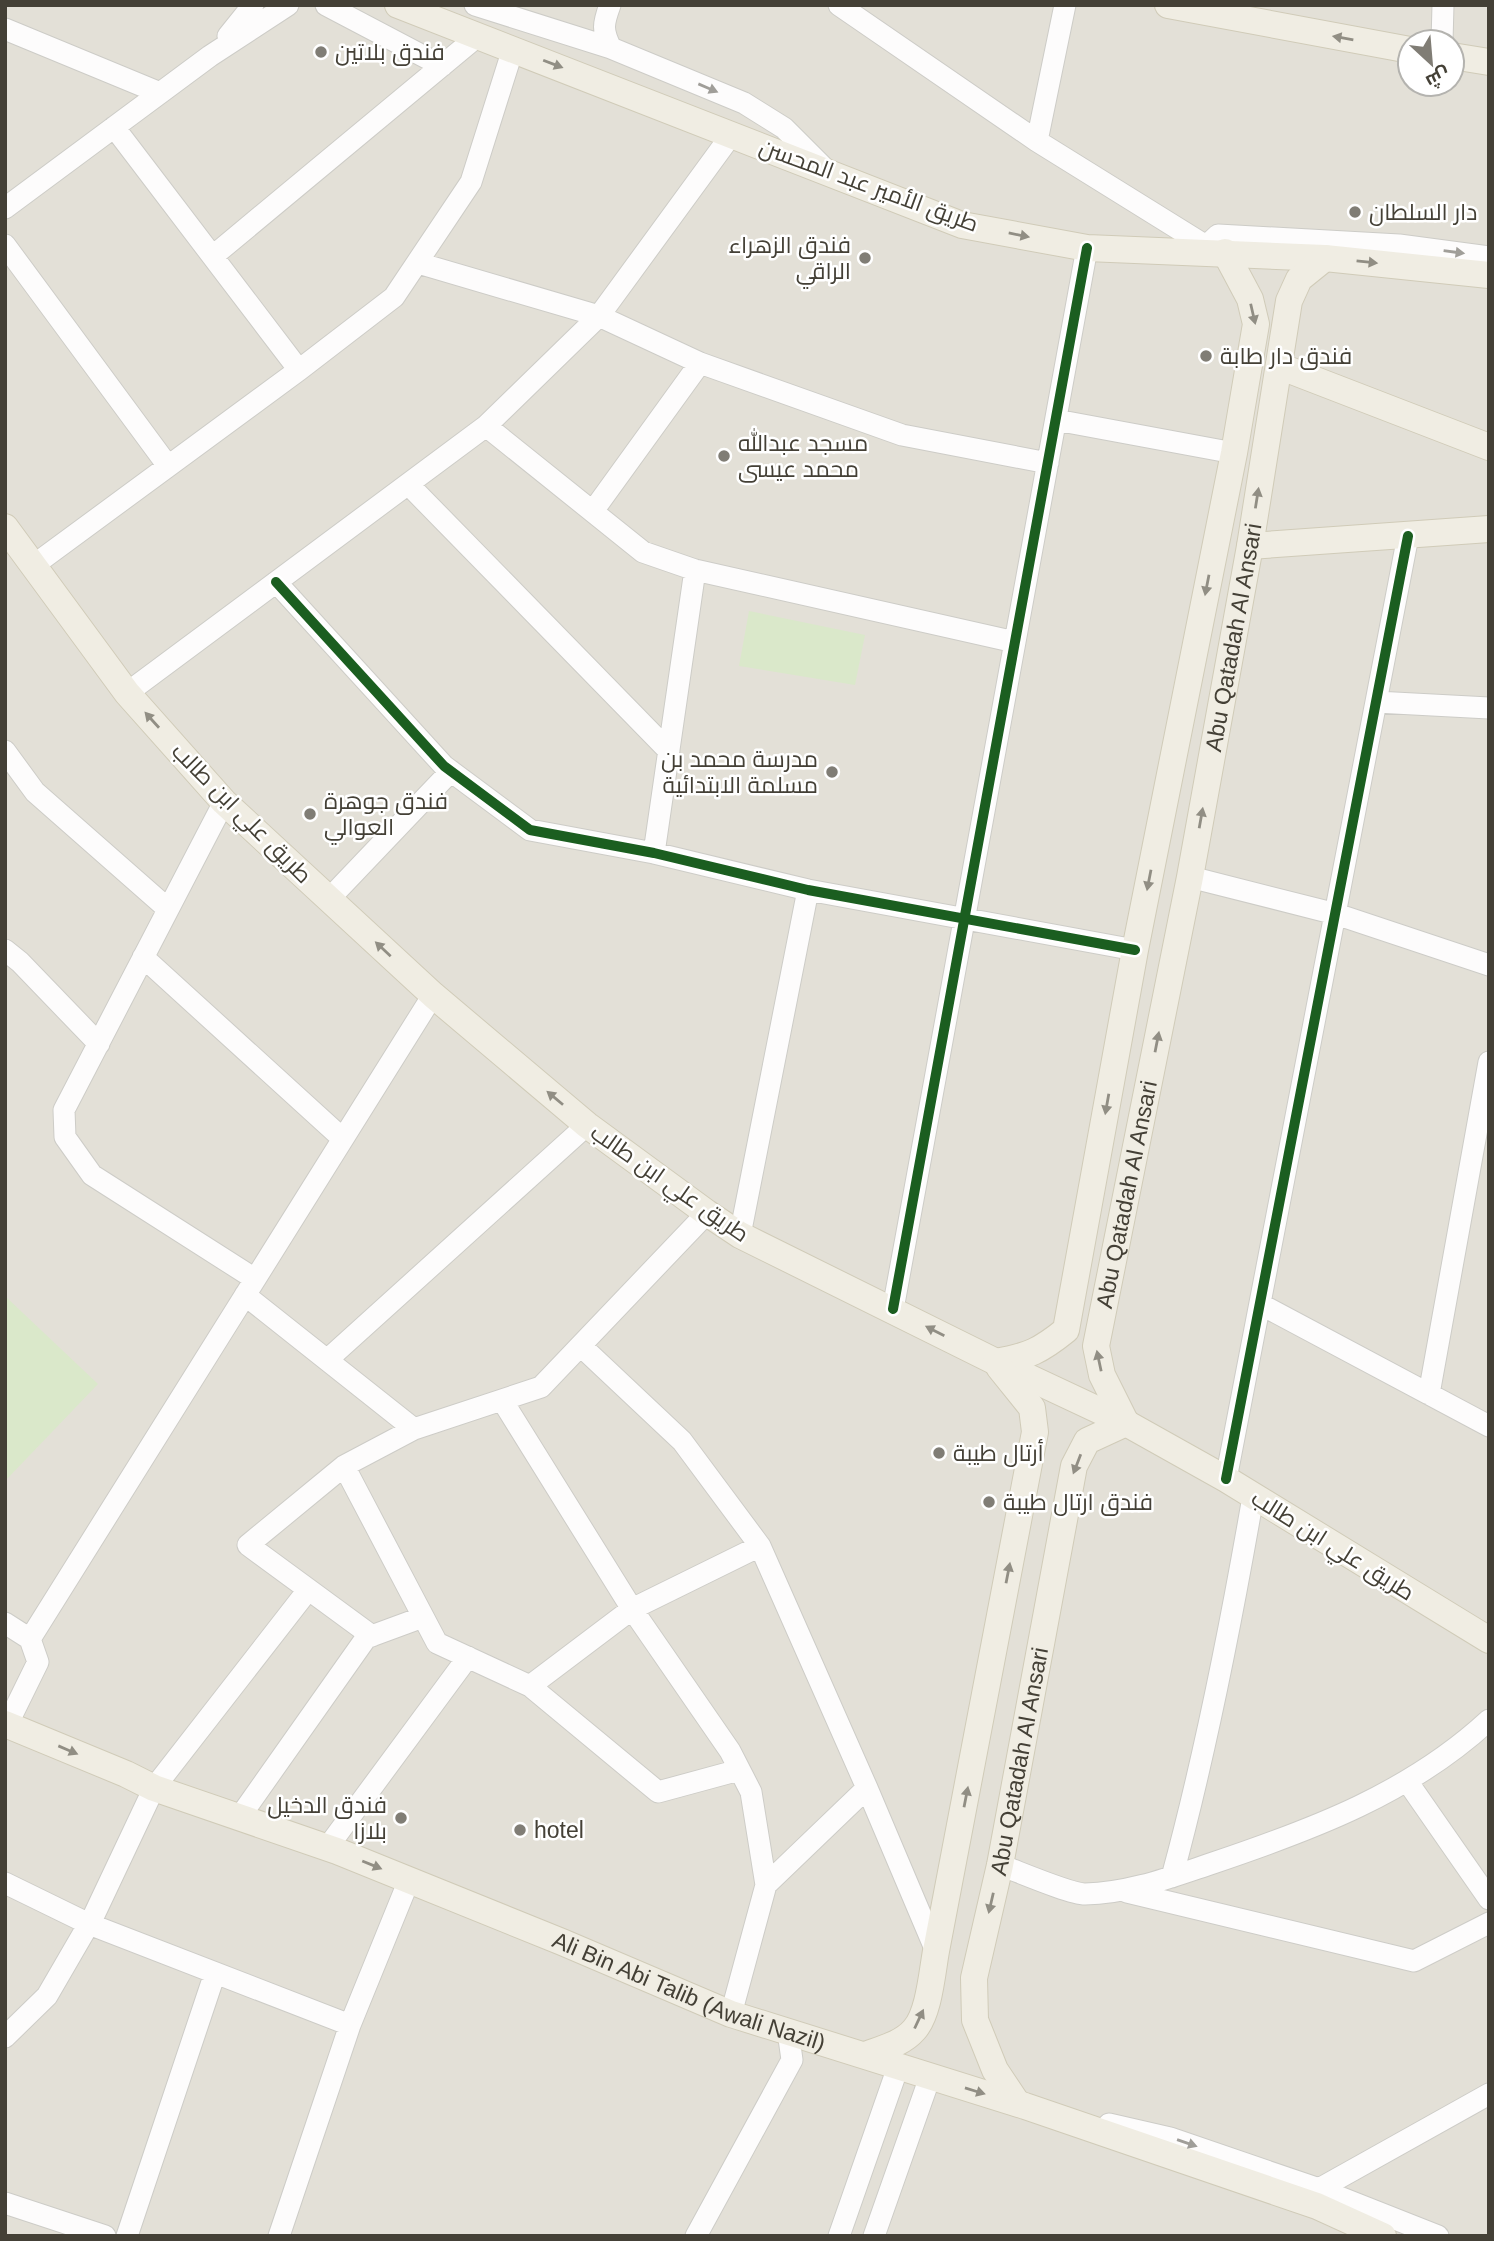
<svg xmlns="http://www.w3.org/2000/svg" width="1494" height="2241" font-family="Arial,Cairo,sans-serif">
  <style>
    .residential { fill: #e3e0d7; fill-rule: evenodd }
    .green { fill: #dae8ca }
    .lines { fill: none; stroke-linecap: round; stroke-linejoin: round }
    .minor-casing { stroke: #cdccc7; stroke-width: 23 }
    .major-casing { stroke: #d0cbb8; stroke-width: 28 }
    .minor { stroke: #fdfcfc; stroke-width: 21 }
    .major { stroke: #f0ede3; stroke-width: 26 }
    .cycleway-casing { stroke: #fff; stroke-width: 15 }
    .cycleway { stroke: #1b5e20; stroke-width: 10 }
    .oneway { fill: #918e84 }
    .oneway2 { fill: #a09e99 }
    .poi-dot { fill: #807d75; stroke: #fff; stroke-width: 2.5 }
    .labels { text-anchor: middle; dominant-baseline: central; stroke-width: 5; stroke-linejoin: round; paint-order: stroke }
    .poi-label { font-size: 23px; fill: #444036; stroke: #fff; text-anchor: start }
    .street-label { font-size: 23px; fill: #444036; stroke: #fff }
  </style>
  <rect width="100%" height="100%" fill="#efeee9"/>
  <path class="residential" d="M 5,5 L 1489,5 L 1489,2236 L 5,2236 ZM 1410,42 L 1452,42 L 1452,84 L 1410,84 Z"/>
  <path class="green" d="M 749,611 L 865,635 L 855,685 L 739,666 Z
    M 5,1296 L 98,1384 L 5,1481 Z"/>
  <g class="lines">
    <defs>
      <path id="minor" d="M 326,5 L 442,66
        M 475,5 L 611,48
        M 610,5 C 603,24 602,30 611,48 L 744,103 L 784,128 L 826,170
        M 839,5 L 1037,141 L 1206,246
        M 5,29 L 160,93
        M 228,36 L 253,5
        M 1442,42 L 1443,5
        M 114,127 L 299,370
        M 1037,141 L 1065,5
        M 5,208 L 210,56 L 288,5
        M 5,245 L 168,466
        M 1201,251 L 1218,235 L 1399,245 L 1489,257
        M 213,256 L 479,35
        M 418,263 L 599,316 L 700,363 L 902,435 L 1048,463
        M 1056,420 L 1234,453
        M 486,426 L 643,552 L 695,570 L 1015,642
        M 408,484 L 669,751
        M 593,511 L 700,363
        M 34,565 L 299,370 L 394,297 L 471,182 L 513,49
        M 276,582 L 444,766 L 530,830 L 654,853 L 808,890 L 1135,950
        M 127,693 L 486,426 L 599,316 L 732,134
        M 1376,702 L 1489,708
        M 5,751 L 35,792 L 168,909
        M 224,802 L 64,1110 L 65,1137 L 92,1175 L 255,1279
        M 654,853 L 695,570
        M 1190,877 L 1336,914 L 1489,965
        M 329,899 L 451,771
        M 5,950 L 20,962 L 99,1044
        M 143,957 L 343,1139
        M 740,1235 L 808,890
        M 245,1295 L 414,1429 L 541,1387 L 707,1213
        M 1260,1304 L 1489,1426
        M 893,1309 L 1087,248
        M 581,1346 L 682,1441 L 760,1546 L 867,1788 L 936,1951
        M 327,1360 L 587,1125
        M 1429,1394 L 1489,1062
        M 502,1400 L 632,1609 L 730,1751 L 751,1792 L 766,1885
        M 344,1466 L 437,1643 L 530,1686 L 632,1609 L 760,1546
        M 1226,1479 L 1408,536
        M 5,1623 L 30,1639
        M 372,1636 L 248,1545 L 344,1466 L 414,1429
        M 530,1686 L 658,1792 L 739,1770
        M 7,1725 L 38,1662 L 30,1639 L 433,995
        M 1407,1781 L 1489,1899
        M 239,1818 L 366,1638 L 423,1617
        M 327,1848 L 468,1657
        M 1000,1865 C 1017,1871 1070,1894 1085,1894 C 1130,1893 1171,1877 1213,1863 C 1314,1829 1410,1793 1489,1720
        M 1172,1877 C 1206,1752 1231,1624 1253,1497
        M 5,1883 L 89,1924 L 350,2025
        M 1127,1892 L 1414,1961 L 1489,1923
        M 731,2014 L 766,1885 L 867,1788
        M 5,2037 L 47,1996 L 94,1915 L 154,1788 L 308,1590
        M 1109,2124 L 1170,2138 L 1319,2189 L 1438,2236
        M 1319,2189 L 1489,2094
        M 5,2203 L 105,2236
        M 127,2236 L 215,1973
        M 279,2236 L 350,2025 L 409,1880
        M 696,2236 L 792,2060 L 788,2031
        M 839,2236 L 898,2067
        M 874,2236 L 930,2077"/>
      <g id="major">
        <path d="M 398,5 L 962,225 L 1087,248 L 1325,258 L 1489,275"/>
        <path d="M 1168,5 L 1410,50"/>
        <path d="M 1452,56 L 1489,62"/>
        <path d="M 1279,366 L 1489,447"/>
        <path d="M 5,527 L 127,693 L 224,802 L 433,995 L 587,1125 L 707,1213 L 740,1235 L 996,1362 L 1126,1423 L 1226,1479 L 1489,1640"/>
        <path d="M 1250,546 L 1489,529"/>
        <path d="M 996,1362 C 1029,1356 1040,1351 1066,1330 L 1135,950 L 1234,453 L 1256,324 L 1250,299 L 1225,252"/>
        <path id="s1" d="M 1126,1423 L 1102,1375 L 1096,1346 L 1190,877 L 1250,546 L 1289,301 L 1299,279 L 1325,258"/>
        <path id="s2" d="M 5,1724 L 126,1774 L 154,1788 L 337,1851 L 562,1942 L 731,2014 L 1025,2106 L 1317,2206 L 1383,2236"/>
        <path d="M 865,2055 C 881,2049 902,2044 914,2030 C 929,2014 932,1973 936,1951 L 1035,1432 L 1032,1408 L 999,1367"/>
        <path id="s3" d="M 1017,2103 L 995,2070 L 975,2020 L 974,1978 L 1000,1865 L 1074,1466 L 1087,1441 L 1126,1423"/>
      </g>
    </defs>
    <use href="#minor" class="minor-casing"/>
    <use href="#major" class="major-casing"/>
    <use href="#minor" class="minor"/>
    <use href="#major" class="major"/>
    <defs>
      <path id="cycleway" d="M 276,582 L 444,766 L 530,830 L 654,853 L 808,890 L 1135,950
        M 893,1309 L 1087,248
        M 1226,1479 L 1408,536"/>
    </defs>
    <use href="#cycleway" class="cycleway-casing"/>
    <use href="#cycleway" class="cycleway"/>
  </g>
  <defs><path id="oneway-solid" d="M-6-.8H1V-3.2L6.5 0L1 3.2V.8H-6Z" transform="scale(1.75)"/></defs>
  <g class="oneway">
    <use href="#oneway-solid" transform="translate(1343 38) rotate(-170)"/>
    <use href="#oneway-solid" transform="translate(553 64) rotate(21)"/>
    <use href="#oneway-solid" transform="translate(1019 235) rotate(11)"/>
    <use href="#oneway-solid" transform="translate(1367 262) rotate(6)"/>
    <use href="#oneway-solid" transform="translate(1253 314) rotate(77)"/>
    <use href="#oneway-solid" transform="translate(1257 498) rotate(-81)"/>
    <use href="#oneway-solid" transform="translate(1207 585) rotate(101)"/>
    <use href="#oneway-solid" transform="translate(152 720) rotate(-132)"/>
    <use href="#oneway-solid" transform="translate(1201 818) rotate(-80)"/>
    <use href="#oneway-solid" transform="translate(1149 880) rotate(101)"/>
    <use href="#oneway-solid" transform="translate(383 949) rotate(-137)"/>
    <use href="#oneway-solid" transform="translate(1157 1042) rotate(-79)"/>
    <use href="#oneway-solid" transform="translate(555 1098) rotate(-140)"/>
    <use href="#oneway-solid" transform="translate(1107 1104) rotate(100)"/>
    <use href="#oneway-solid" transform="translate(935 1331) rotate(-153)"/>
    <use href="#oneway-solid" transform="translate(1099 1361) rotate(-102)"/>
    <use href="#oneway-solid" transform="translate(1077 1464) rotate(111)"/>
    <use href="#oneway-solid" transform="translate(1008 1573) rotate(-79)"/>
    <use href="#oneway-solid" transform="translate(68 1750) rotate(23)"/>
    <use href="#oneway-solid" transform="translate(966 1797) rotate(-79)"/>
    <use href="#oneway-solid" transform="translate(372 1865) rotate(22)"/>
    <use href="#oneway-solid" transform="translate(991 1903) rotate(103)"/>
    <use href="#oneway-solid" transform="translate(919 2019) rotate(-65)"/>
    <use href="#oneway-solid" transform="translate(975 2091) rotate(17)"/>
  </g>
  <g class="oneway2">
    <use href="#oneway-solid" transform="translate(708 88) rotate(23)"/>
    <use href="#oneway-solid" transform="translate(1454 252) rotate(8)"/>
    <use href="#oneway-solid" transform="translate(1187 2143) rotate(19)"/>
  </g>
  <g class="poi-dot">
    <circle cx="321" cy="52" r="7"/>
    <circle cx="1355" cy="212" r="7"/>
    <circle cx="865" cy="258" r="7"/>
    <circle cx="1206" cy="356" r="7"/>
    <circle cx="724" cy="456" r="7"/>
    <circle cx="832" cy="772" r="7"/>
    <circle cx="310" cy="814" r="7"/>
    <circle cx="939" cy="1453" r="7"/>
    <circle cx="989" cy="1502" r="7"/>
    <circle cx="401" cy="1818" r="7"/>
    <circle cx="520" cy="1830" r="7"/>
  </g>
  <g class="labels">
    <g class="poi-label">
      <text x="335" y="52">فندق بلاتين</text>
      <text x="1369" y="212">دار السلطان</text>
      <text x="851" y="245" text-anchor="end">فندق الزهراء<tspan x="851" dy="26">الراقي</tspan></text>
      <text x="1220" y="356">فندق دار طابة</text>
      <text x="738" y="443">مسجد عبدالله<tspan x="738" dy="26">محمد عيسى</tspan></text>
      <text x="818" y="759" text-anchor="end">مدرسة محمد بن<tspan x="818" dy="26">مسلمة الابتدائية</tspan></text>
      <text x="324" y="801">فندق جوهرة<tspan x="324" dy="26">العوالي</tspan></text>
      <text x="953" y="1453">أرتال طيبة</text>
      <text x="1003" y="1502">فندق ارتال طيبة</text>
      <text x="387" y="1805" text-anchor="end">فندق الدخيل<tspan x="387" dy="26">بلازا</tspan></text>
      <text x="534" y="1830">hotel</text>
    </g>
    <g class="street-label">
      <text transform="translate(869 185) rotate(20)">طريق الأمير عبد المحسن</text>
      <text stroke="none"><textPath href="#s1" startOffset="805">Abu Qatadah Al Ansari</textPath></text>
      <text transform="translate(242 813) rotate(45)">طريق علي ابن طالب</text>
      <text transform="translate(670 1183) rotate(35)">طريق علي ابن طالب</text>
      <text stroke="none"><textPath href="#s1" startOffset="238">Abu Qatadah Al Ansari</textPath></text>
      <text transform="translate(1333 1545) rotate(32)">طريق علي ابن طالب</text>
      <text stroke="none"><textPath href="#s3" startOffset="357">Abu Qatadah Al Ansari</textPath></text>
      <text stroke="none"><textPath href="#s2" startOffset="735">Ali Bin Abi Talib (Awali Nazil)</textPath></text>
    </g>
  </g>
  <rect width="1494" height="2241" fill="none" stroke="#444036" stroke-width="14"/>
  <g transform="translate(1431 63) rotate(154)"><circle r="33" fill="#ffffff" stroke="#b4b3af" stroke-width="2"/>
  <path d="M0-5L12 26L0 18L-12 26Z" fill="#807d75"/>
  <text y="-10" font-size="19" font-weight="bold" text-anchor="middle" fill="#444036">ش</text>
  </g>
</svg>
